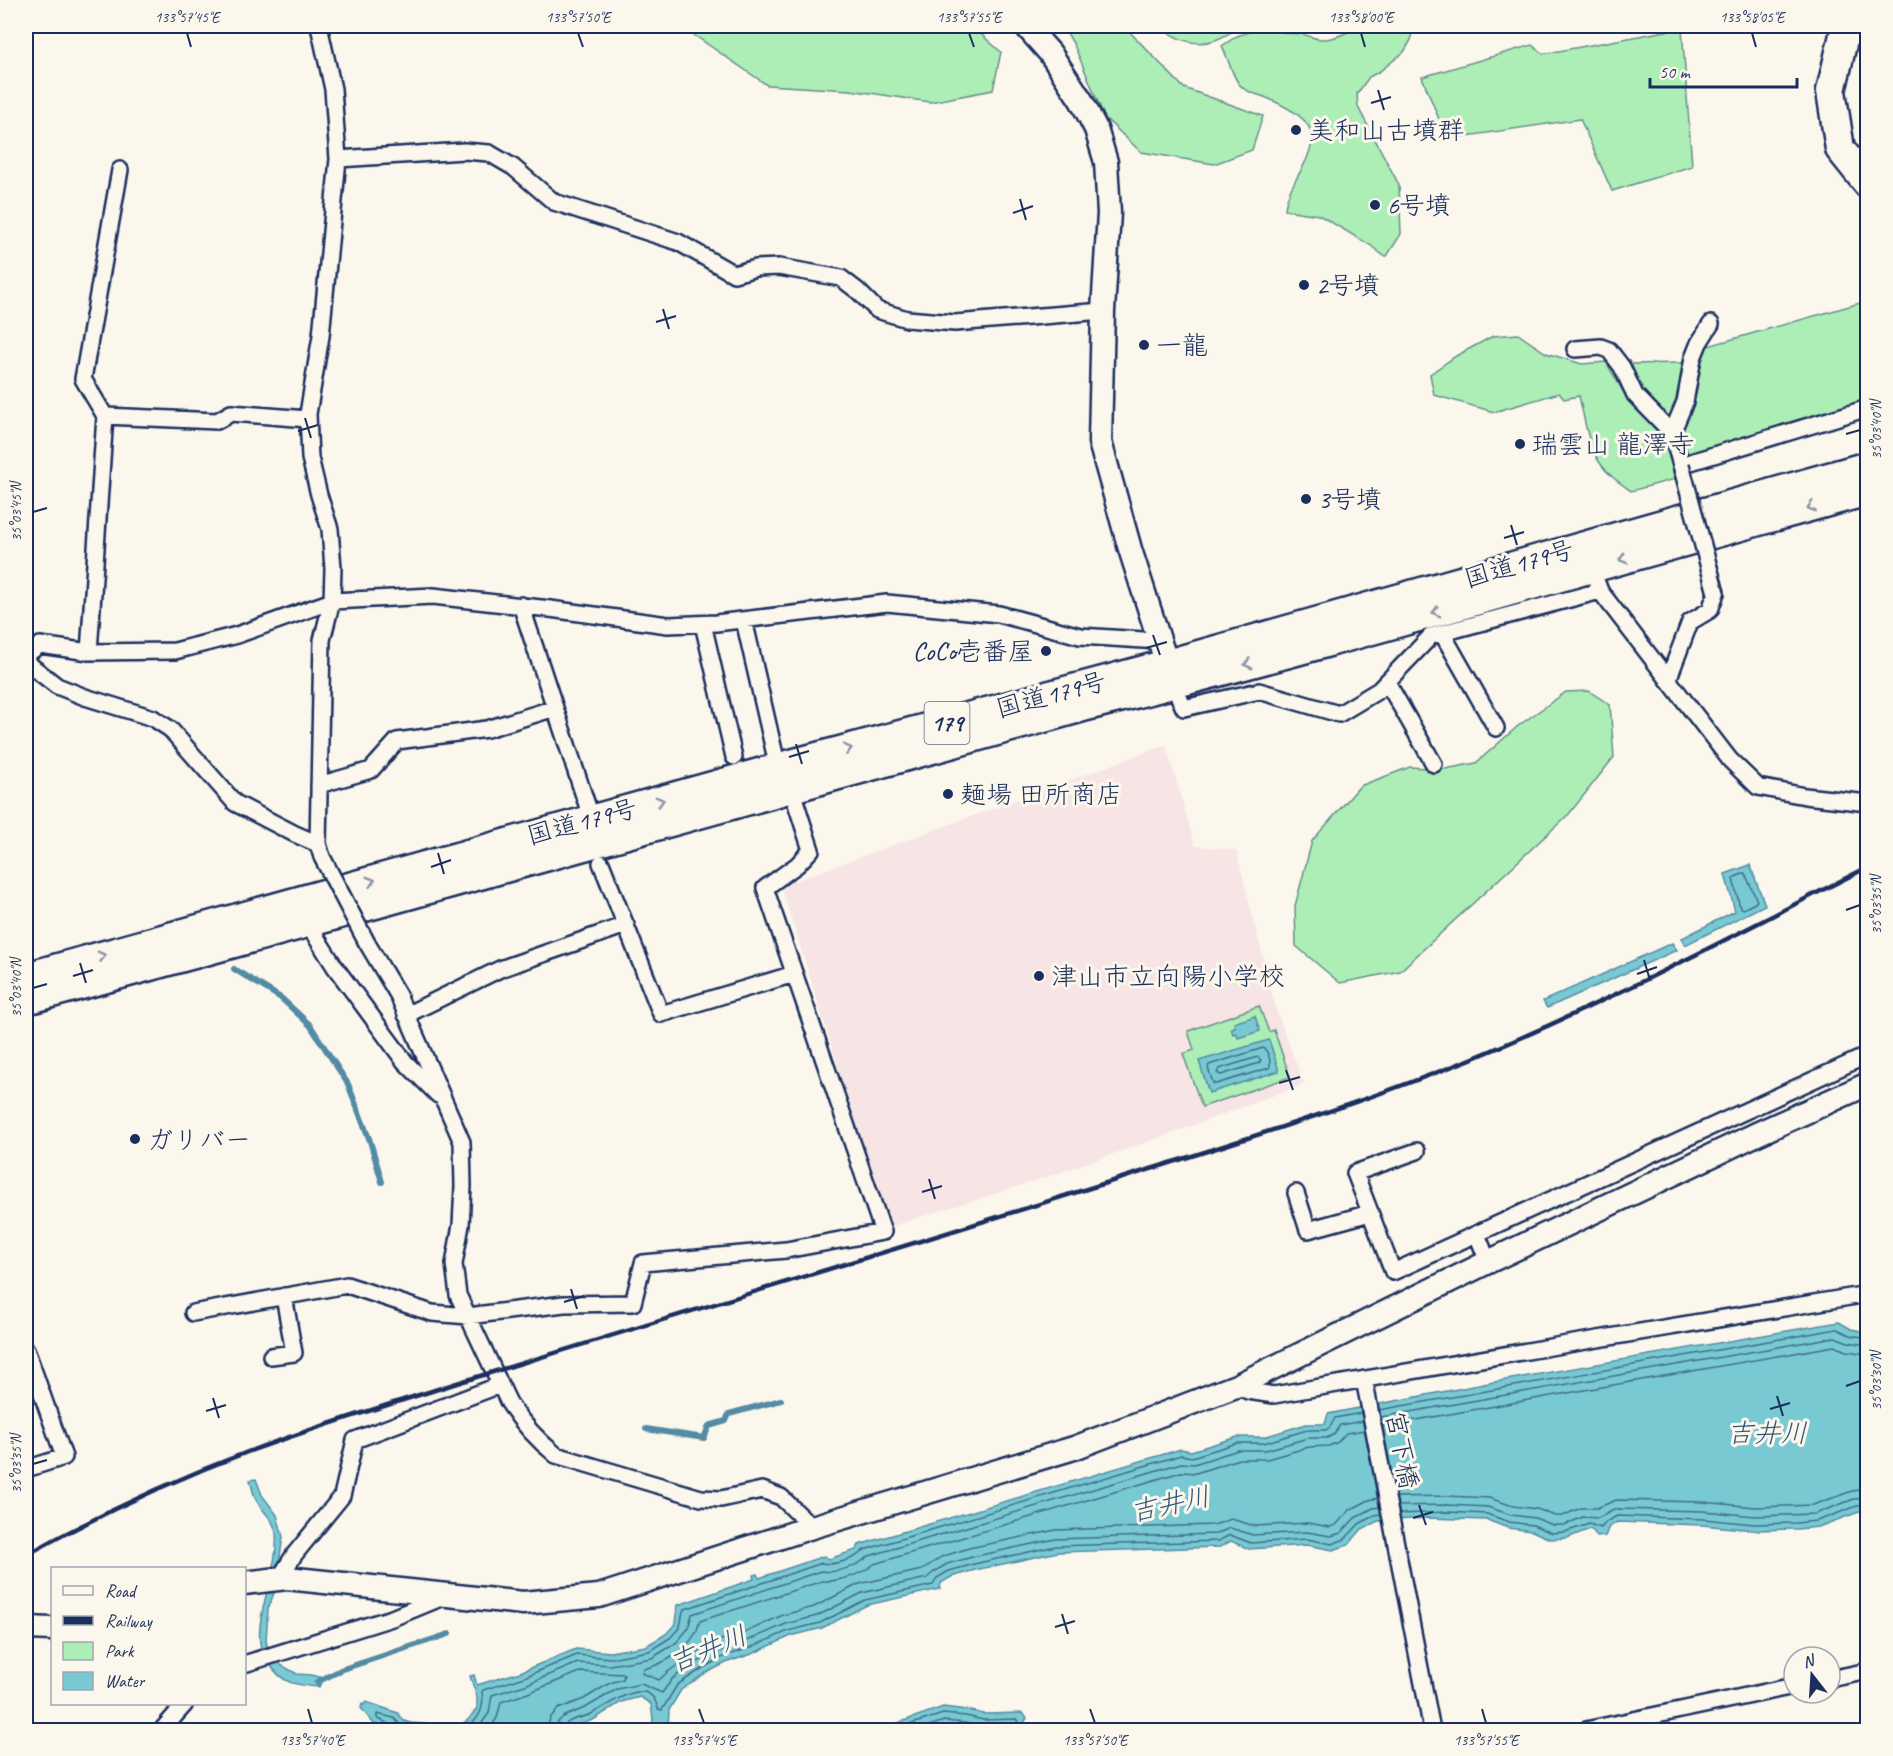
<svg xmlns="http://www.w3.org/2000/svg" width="1893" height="1756" font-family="Caveat,'Klee One',sans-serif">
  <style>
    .built { fill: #f7e4e4 }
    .green { fill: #adeeb7; stroke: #648e8a; stroke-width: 1.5 }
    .water { fill: #78c9d2; stroke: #538ba4; stroke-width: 1.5 }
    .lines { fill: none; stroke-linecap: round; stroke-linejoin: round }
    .shore { stroke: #406d8c; stroke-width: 1.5 }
    .stream { stroke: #538ba4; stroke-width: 6 }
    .street-casing { stroke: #1b2f5e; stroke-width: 20 }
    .secondary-casing { stroke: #1b2f5e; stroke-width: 27 }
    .highway-casing { stroke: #1b2f5e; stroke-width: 33 }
    .street { stroke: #fbf7ec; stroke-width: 15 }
    .secondary { stroke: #fbf7ec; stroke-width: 22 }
    .highway { stroke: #fbf7ec; stroke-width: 28 }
    .rail { stroke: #1b2f5e; stroke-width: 4.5 }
    .street-bridge-casing { stroke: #1b2f5e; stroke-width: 20; stroke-linecap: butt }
    .street-bridge { stroke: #fbf7ec; stroke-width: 15 }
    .oneway { stroke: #8b93a5 }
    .ticks { fill: none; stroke: #1b2f5e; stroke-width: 2 }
    .poi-dot { fill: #1b2f5e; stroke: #fbf7ec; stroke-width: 2 }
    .labels { text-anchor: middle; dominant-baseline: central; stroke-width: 6; stroke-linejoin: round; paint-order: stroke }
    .shield { fill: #fbf7ec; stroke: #5e6b89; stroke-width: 1.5 }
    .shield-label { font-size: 24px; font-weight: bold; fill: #1b2f5e }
    .poi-label { font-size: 26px; fill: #1b2f5e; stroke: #fbf7ec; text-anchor: start }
    .street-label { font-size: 26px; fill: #1b2f5e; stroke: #fbf7ec }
    .water-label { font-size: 27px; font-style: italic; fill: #32567b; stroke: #fbf7ec }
    .neatline { fill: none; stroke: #1b2f5e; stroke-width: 2 }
    .ticks-label { font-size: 15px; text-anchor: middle; fill: #1b2f5e }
  </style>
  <rect width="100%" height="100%" fill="#fbf7ec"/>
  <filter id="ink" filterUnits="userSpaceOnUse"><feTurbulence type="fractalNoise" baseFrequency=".0167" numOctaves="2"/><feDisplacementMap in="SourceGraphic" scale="12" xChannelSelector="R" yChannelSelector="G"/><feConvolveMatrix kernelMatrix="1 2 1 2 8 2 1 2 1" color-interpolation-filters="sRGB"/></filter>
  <g filter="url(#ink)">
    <path class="built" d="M 1166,745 L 1195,846 L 1236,850 L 1276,1010 L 1304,1084 L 1181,1130 L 1044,1178 L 889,1227 L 781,886 Z"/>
    <path class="green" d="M 681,26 L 972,26 L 1001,52 L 993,90 L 930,102 L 850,90 L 767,85 Z
      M 1063,26 L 1124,26 L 1184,88 L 1263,116 L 1252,150 L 1214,164 L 1141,152 L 1105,118 L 1074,45 Z
      M 1162,26 L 1245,26 C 1234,29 1225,37 1215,40 C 1197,47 1174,40 1162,26 Z
      M 1265,26 L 1277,26 C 1284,37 1290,32 1301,34 C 1308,35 1312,38 1319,39 C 1336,40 1349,30 1365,26 C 1379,22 1398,25 1412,26 L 1411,40 L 1404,52 L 1380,71 L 1369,77 L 1357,94 L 1358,107 L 1399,185 L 1401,234 L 1387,256 L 1384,256 L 1370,245 L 1319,215 L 1285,210 C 1287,185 1309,166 1312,141 C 1314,118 1284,106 1267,98 C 1259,94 1249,94 1242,87 C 1233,80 1228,57 1222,46 L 1237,36 Z
      M 1682,28 L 1692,166 L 1612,191 L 1580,119 L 1447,139 L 1422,77 L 1532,45 L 1543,54 Z
      M 1867,301 L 1867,402 L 1683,459 L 1677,437 L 1701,348 Z
      M 1518,334 L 1546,353 L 1582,364 L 1606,362 L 1627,398 L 1663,434 L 1675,479 L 1631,491 C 1620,483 1608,475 1600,463 C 1588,447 1584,416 1579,396 L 1564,399 L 1559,393 L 1494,412 L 1434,395 L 1430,374 L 1456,356 L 1493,336 Z
      M 1682,363 L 1678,405 L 1669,419 L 1639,391 L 1630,364 Z
      M 1589,691 L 1610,705 L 1614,757 L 1569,814 L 1400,971 L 1340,983 L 1296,946 L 1295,906 L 1312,841 L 1360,786 L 1410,767 L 1445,769 L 1476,763 L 1518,726 L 1566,692 Z
      M 1259,1006 L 1269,1032 L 1274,1030 L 1290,1077 L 1202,1107 L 1183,1054 L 1194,1050 L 1188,1031 Z"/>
    <path class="water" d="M 1750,865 L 1765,905 L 1685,945 L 1682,938 L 1735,911 L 1725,874 Z
      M 1672,943 L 1677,950 L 1547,1008 L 1543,1001 Z
      M 1255,1016 L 1260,1031 L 1238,1038 L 1237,1033 L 1233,1034 L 1231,1028 L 1235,1027 L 1234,1023 Z
      M 1269,1040 L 1279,1071 L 1209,1093 L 1199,1061 Z
      M 1839,1322 L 1851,1329 L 1867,1332 L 1867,1511 L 1859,1512 L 1818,1527 L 1797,1529 L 1754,1530 L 1702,1525 L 1617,1522 L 1609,1527 L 1605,1536 L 1597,1537 L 1594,1532 L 1590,1529 L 1567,1538 L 1550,1539 L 1532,1531 L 1508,1528 L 1487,1520 L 1428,1518 L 1378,1521 L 1362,1529 L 1348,1545 L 1333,1550 L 1307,1545 L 1249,1549 L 1231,1541 L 1220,1547 L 1058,1552 L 975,1570 L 951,1577 L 941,1583 L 940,1589 L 867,1605 L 822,1628 L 791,1636 L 752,1654 L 728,1662 L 706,1673 L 681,1690 L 669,1710 L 668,1730 L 651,1730 L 653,1719 L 651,1704 L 640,1697 L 621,1702 L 593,1720 L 563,1730 L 398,1730 L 374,1724 L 361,1708 L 362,1704 L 364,1705 L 366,1702 L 398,1713 L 404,1721 L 411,1723 L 427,1724 L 441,1728 L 455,1728 L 468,1720 L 477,1708 L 477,1697 L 470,1676 L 474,1675 L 477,1685 L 520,1672 L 576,1649 L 610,1652 L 646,1646 L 666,1634 L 676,1623 L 678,1605 L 754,1579 L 753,1575 L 757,1574 L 759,1578 L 824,1556 L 829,1559 L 856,1550 L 859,1545 L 1181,1449 L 1191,1451 L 1237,1437 L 1264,1437 L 1306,1424 L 1325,1424 L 1328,1414 L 1494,1382 Z
      M 256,1479 L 262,1495 L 277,1515 L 283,1537 L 274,1593 L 268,1609 L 266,1641 L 268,1649 L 281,1665 L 297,1674 L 312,1675 L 323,1678 L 319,1687 C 295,1685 282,1684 269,1663 C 266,1659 263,1655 262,1651 C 251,1622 280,1567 276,1533 C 274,1518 261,1511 255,1498 C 253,1493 252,1486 250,1480 Z
      M 943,1707 L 967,1710 L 984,1714 L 1022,1713 L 1027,1718 L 1020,1730 L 878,1730 Z"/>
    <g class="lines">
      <path class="shore" d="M 1745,873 L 1757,901 L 1755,903 L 1743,909 L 1740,907 L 1733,879 L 1735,877 Z
        M 1263,1048 C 1268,1050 1272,1063 1269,1068 L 1216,1084 L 1213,1083 L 1208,1068 L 1209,1065 Z
        M 1258,1057 L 1261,1060 L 1259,1063 L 1221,1075 L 1217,1073 L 1219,1069 Z
        M 1379,1410 L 1837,1329 L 1850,1335 L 1868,1338
        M 1381,1417 L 1835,1337 L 1848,1342 L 1868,1345
        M 1382,1426 L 1834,1346 L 1846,1351 L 1868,1354
        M 1365,1430 L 1346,1433 L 1338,1442 L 1329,1446 L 1309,1447 L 1267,1459 L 1239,1459 L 1196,1473 L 1181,1472 L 874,1564 C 861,1575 838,1582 822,1581 L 700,1621 C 698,1625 698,1630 695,1634 C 685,1652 662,1665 643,1669 L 642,1673 L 659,1680 L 669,1671 L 695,1653 L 718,1641 L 744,1633 L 783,1615 L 814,1607 L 859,1584 L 922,1570 L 941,1557 L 969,1548 L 1056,1530 L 1214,1525 L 1231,1519 L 1255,1526 L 1308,1523 L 1330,1527 L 1336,1525 L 1350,1510 L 1369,1500 L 1378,1498
        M 1396,1497 L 1447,1496 L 1489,1498 L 1513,1506 L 1537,1509 L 1555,1516 L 1562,1516 L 1581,1508 L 1597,1508 L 1616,1500 L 1703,1502 L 1755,1507 L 1813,1505 L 1852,1491 L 1868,1489
        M 1398,1506 L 1447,1505 L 1488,1507 L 1511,1515 L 1535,1518 L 1553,1525 L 1564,1525 L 1583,1517 L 1598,1518 L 1616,1509 L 1703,1511 L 1755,1516 L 1815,1514 L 1854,1499 L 1868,1498
        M 1399,1514 L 1447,1512 L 1487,1514 L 1509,1522 L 1533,1525 L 1552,1533 L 1565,1532 L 1589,1524 L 1601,1528 L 1606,1522 L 1617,1516 L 1703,1519 L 1754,1524 L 1796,1523 L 1817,1521 L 1857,1506 L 1868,1505
        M 391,1730 L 388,1724 L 377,1718 L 377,1714 L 394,1718 L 402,1727 L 428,1730
        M 462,1730 C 478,1722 485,1710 482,1692 L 483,1690 L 522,1678 L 577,1655 L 610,1658 L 649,1651 L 670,1638 L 680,1627 L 683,1611 L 685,1609 L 822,1563 C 834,1566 856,1559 864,1550 L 1181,1455 L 1192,1457 L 1237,1443 L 1264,1443 L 1307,1430 L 1326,1430 L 1330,1427 L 1335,1418 L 1361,1413
        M 477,1730 L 489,1713 L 492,1695 L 525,1685 L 578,1663 L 610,1665 L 652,1658 L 676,1643 L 688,1629 L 692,1614 L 821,1571 C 836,1574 858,1566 869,1556 L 1181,1463 L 1194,1464 L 1238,1450 L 1266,1450 L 1308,1438 L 1327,1438 L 1334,1434 L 1340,1425 L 1363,1421
        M 489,1730 L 497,1718 L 501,1702 L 528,1693 L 580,1672 L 624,1674 L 623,1679 L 610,1683 L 584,1699 L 558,1709 L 550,1718 L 547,1730
        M 556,1730 L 558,1722 L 563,1717 L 587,1707 L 617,1689 L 641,1684 L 662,1693 L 673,1678 L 699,1661 L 722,1650 L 747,1641 L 786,1624 L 817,1616 L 862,1593 L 927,1578 L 934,1572 L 947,1564 L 972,1557 L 1055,1539 L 1216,1534 L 1230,1528 L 1253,1535 L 1307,1532 L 1331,1536 L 1341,1533 L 1355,1518 L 1373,1508 L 1380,1507
        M 564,1730 C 565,1718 581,1719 591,1714 C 608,1706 650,1671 658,1709 L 662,1710 L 677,1685 L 703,1668 L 725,1656 L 750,1648 L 788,1631 L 820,1623 L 865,1600 L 933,1585 L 937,1578 L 949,1571 L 974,1564 L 1056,1546 L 1218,1541 L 1230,1535 L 1251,1543 L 1307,1539 L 1332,1544 L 1345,1539 L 1359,1524 L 1375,1515 L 1381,1514
        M 893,1730 L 943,1714 L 966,1716 L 983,1720 L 1016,1719 L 1018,1722 L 1016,1730
        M 916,1730 L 944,1721 L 965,1723 L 982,1727 L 1006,1727 L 1008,1730"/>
      <path class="stream" d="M 234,969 L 281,998 L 310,1025 L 348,1084 L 370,1141 L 382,1182
        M 646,1429 L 704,1438 L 709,1426 L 726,1421 L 729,1414 L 781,1400
        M 317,1682 L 343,1669 L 449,1634"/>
      <defs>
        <path id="street" d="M 319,26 L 333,89 L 338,159 L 321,336 L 308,414 L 310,458 L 319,495 L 330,529 L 333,568 L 332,601 L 322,640 L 318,844 L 322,857
          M 338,159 L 464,151 L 489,153 L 513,167 L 554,202 L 678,242 L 734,274 L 756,268 L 779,267 L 841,278 L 858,291 L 877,310 L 907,319 L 955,323 L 1103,311
          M 120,170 L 83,379 L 105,416 L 217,421 L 231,413 L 308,419
          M 1711,324 L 1699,343 L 1693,358 L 1685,402 L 1672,433 L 1681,465 L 1868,408
          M 1575,349 L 1601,347 L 1609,350 L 1622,367 L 1635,395 L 1672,433
          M 1597,583 L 1600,591 L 1730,760 L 1758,787 L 1805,796 L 1868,803
          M 521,605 L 592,820
          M 744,620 L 778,768
          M 703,624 L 734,757
          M 1442,633 L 1496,728
          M 89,652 L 105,416
          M 26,655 L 40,645 L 89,652 L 175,651 L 237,635 L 332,601 L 433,596 L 550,609 L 668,625 L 716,623 L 887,603 L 999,614 L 1080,636 L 1159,641
          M 26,662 L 57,686 L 85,697 L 153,718 L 170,729 L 235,803 L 295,834 L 318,844
          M 1668,680 L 1690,622 L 1710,610 L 1716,593
          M 1387,682 L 1434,764
          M 1173,684 L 1184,708 L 1259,691 L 1339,714 L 1379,690 L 1431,636 L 1600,591
          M 319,785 L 371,770 L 397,741 L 487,729 L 555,708
          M 601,863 L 661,1014 L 794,974
          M 304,918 L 335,967 L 405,1062 L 438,1095
          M 367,943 L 398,995 L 462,1142 L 463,1186 L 461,1225 L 454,1264 L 458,1295 L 509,1403 C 522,1423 537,1440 556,1455 L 701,1498 L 721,1499 L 762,1490 L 781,1497 L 812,1527
          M 406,1015 L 500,969 L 626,925
          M 1417,1151 L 1355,1173 L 1393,1272 L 1868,1055
          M 1296,1193 L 1308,1230 L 1370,1213
          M 1477,1234 L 1488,1262
          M 193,1313 L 347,1285 L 432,1313 L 468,1316 L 564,1304 L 633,1303 L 643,1263 L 786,1250 L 883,1232 L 765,888 L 797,865 L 811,850 L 791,788
          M 26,1349 L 64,1457 L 26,1469
          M 271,1356 L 294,1353 L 284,1296
          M 1364,1379 L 1432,1730
          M 1236,1386 L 1248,1391 L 1274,1395 L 1556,1346 L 1868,1294
          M 279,1579 L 294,1555 L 342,1496 L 355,1440 L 500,1385
          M 244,1664 L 392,1618 L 443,1597
          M 1830,1679 L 1868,1671
          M 162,1730 L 185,1704
          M 1586,1730 L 1794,1686"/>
        <path id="secondary" d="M 1026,26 L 1050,53 L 1081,100 L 1096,129 L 1106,162 L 1109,213 L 1103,311 L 1100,442 L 1130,549 L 1172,680
          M 244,1583 L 287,1578 L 523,1603 L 599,1596 L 812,1527 L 1074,1448 L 1236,1386 L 1488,1262 L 1759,1133 L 1868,1084
          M 26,1628 L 52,1629"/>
        <path id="highway" d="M 1849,26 L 1844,35 L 1831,91 L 1840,149 L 1868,184
          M 26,977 L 795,763 L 1167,664 L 1868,466
          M 26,1000 L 307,923 L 1083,707 C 1346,641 1606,562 1868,491"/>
      </defs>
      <use href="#street" class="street-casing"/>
      <use href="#secondary" class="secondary-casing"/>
      <use href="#highway" class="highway-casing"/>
      <use href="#street" class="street"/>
      <use href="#secondary" class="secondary"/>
      <use href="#highway" class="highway"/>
      <path class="rail" d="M 26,1555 C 98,1515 173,1480 250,1451 C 318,1426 388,1405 457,1383 C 589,1342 722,1302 855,1261 C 959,1230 1063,1196 1167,1164 C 1268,1132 1368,1100 1466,1061 C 1604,1005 1735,934 1868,867"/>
      <defs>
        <path id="street-bridge" d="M 1681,465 L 1716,593
          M 322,857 L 367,943"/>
      </defs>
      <use href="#street-bridge" class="street-bridge-casing"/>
      <use href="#street-bridge" class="street-bridge"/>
    </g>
    <defs><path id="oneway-chevron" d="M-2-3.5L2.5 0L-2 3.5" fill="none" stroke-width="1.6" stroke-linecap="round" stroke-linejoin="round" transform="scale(1.5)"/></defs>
    <g class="oneway">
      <use href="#oneway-chevron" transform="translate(1811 507) rotate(164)"/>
      <use href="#oneway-chevron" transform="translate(1623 559) rotate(164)"/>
      <use href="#oneway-chevron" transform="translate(1436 612) rotate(165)"/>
      <use href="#oneway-chevron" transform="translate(1248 664) rotate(165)"/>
      <use href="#oneway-chevron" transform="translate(848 749) rotate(-15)"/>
      <use href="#oneway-chevron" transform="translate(660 801) rotate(-15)"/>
      <use href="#oneway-chevron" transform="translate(371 881) rotate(-16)"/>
      <use href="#oneway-chevron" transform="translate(102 956) rotate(-15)"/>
    </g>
  </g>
  <path class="ticks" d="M 187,33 L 191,47M 578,33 L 583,47M 969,33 L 974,47M 1361,33 L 1365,47M 1752,33 L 1756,47M 1378,90 L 1384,110M 1371,103 L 1391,97M 1020,199 L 1026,220M 1013,213 L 1033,206M 663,309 L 669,329M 656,322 L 676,316M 305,418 L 311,438M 298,431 L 318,425M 1846,434 L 1860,430M 33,512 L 47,508M 1511,525 L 1517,545M 1504,538 L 1524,532M 1153,635 L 1160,655M 1146,648 L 1167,642M 796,744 L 802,764M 789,757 L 809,751M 438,853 L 444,874M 431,867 L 451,860M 1846,910 L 1860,905M 1644,960 L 1650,980M 80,963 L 86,983M 1637,974 L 1657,967M 73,976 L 93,970M 33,988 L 47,984M 1286,1070 L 1293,1090M 1279,1083 L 1300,1077M 929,1179 L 935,1199M 922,1192 L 942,1186M 571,1289 L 577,1309M 564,1302 L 584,1296M 1846,1386 L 1860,1381M 1777,1396 L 1783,1416M 213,1398 L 219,1418M 1770,1409 L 1790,1403M 206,1411 L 226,1405M 33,1464 L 47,1460M 1419,1505 L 1426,1525M 1413,1518 L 1433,1512M 1062,1614 L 1068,1634M 1055,1627 L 1075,1621M 308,1709 L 312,1723M 699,1709 L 704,1723M 1090,1709 L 1095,1723M 1482,1709 L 1486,1723"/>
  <g class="poi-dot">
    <circle cx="1296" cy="130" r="6"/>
    <circle cx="1375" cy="205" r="6"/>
    <circle cx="1304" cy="285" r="6"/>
    <circle cx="1144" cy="345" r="6"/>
    <circle cx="1520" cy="444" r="6"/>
    <circle cx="1306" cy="499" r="6"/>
    <circle cx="1046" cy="651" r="6"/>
    <circle cx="948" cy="794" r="6"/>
    <circle cx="1039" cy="976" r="6"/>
    <circle cx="135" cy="1139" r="6"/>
  </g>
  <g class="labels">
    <rect class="shield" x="924.5" y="702" width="45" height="42" rx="4.5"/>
    <g class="shield-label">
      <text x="947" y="723">179</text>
    </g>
    <g class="poi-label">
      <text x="1308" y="130">美和山古墳群</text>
      <text x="1387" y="205">6号墳</text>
      <text x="1316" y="285">2号墳</text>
      <text x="1156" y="345">一龍</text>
      <text x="1532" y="444">瑞雲山 龍澤寺</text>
      <text x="1318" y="499">3号墳</text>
      <text x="1034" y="651" text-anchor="end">CoCo壱番屋</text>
      <text x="960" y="794">麺場 田所商店</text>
      <text x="1051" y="976">津山市立向陽小学校</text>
      <text x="147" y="1139">ガリバー</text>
    </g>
    <g class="street-label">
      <text transform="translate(1519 564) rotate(-16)">国道179号</text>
      <text transform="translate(1051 695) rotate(-15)">国道179号</text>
      <text transform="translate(582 822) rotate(-15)">国道179号</text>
      <text transform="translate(1402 1450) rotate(79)">宮下橋</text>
    </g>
    <g class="water-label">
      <text x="1767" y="1433">吉井川</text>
      <text transform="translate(1170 1504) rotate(-12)">吉井川</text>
      <text transform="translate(708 1649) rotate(-22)">吉井川</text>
    </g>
  </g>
  <rect width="1893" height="1756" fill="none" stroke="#fbf7ec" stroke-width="66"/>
  <rect x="51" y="1567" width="195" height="138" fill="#fbf7ec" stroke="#a1a7b3" stroke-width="1.5"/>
  <rect x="63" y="1586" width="30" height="9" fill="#fbf7ec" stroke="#a1a7b3" stroke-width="1.5"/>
  <text x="105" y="1597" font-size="18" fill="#1b2f5e">Road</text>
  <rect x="63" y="1616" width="30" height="9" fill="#1b2f5e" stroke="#a1a7b3" stroke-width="1.5"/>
  <text x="105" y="1627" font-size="18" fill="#1b2f5e">Railway</text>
  <rect x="63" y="1642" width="30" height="18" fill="#adeeb7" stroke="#a1a7b3" stroke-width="1.5"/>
  <text x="105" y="1657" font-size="18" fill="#1b2f5e">Park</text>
  <rect x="63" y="1672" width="30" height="18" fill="#78c9d2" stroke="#a1a7b3" stroke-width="1.5"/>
  <text x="105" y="1687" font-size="18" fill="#1b2f5e">Water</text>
  <g transform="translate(1812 1675) rotate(343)"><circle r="28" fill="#fbf7ec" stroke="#a1a7b3" stroke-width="1.5"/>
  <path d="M0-4.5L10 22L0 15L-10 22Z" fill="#1b2f5e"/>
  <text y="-9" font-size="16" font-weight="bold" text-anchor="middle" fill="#1b2f5e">N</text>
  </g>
  <path d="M1650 78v9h147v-9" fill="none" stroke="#1b2f5e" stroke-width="3"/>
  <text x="1659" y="78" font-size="18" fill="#1b2f5e" stroke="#fbf7ec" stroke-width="4.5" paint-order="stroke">50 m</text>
  <rect x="33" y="33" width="1827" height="1690" class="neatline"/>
  <g class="ticks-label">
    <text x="187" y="22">133°57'45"E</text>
    <text x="578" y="22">133°57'50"E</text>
    <text x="969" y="22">133°57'55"E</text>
    <text x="1361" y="22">133°58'00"E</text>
    <text x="1752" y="22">133°58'05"E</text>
    <text transform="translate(1876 430) rotate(-90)" y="5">35°03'40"N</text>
    <text transform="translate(16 512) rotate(-90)" y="5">35°03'45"N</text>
    <text transform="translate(1876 905) rotate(-90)" y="5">35°03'35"N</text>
    <text transform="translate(16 988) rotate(-90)" y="5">35°03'40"N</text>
    <text transform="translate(1876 1381) rotate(-90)" y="5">35°03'30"N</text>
    <text transform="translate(16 1464) rotate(-90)" y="5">35°03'35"N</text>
    <text x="312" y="1745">133°57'40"E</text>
    <text x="704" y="1745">133°57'45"E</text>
    <text x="1095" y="1745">133°57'50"E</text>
    <text x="1486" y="1745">133°57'55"E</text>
  </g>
</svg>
